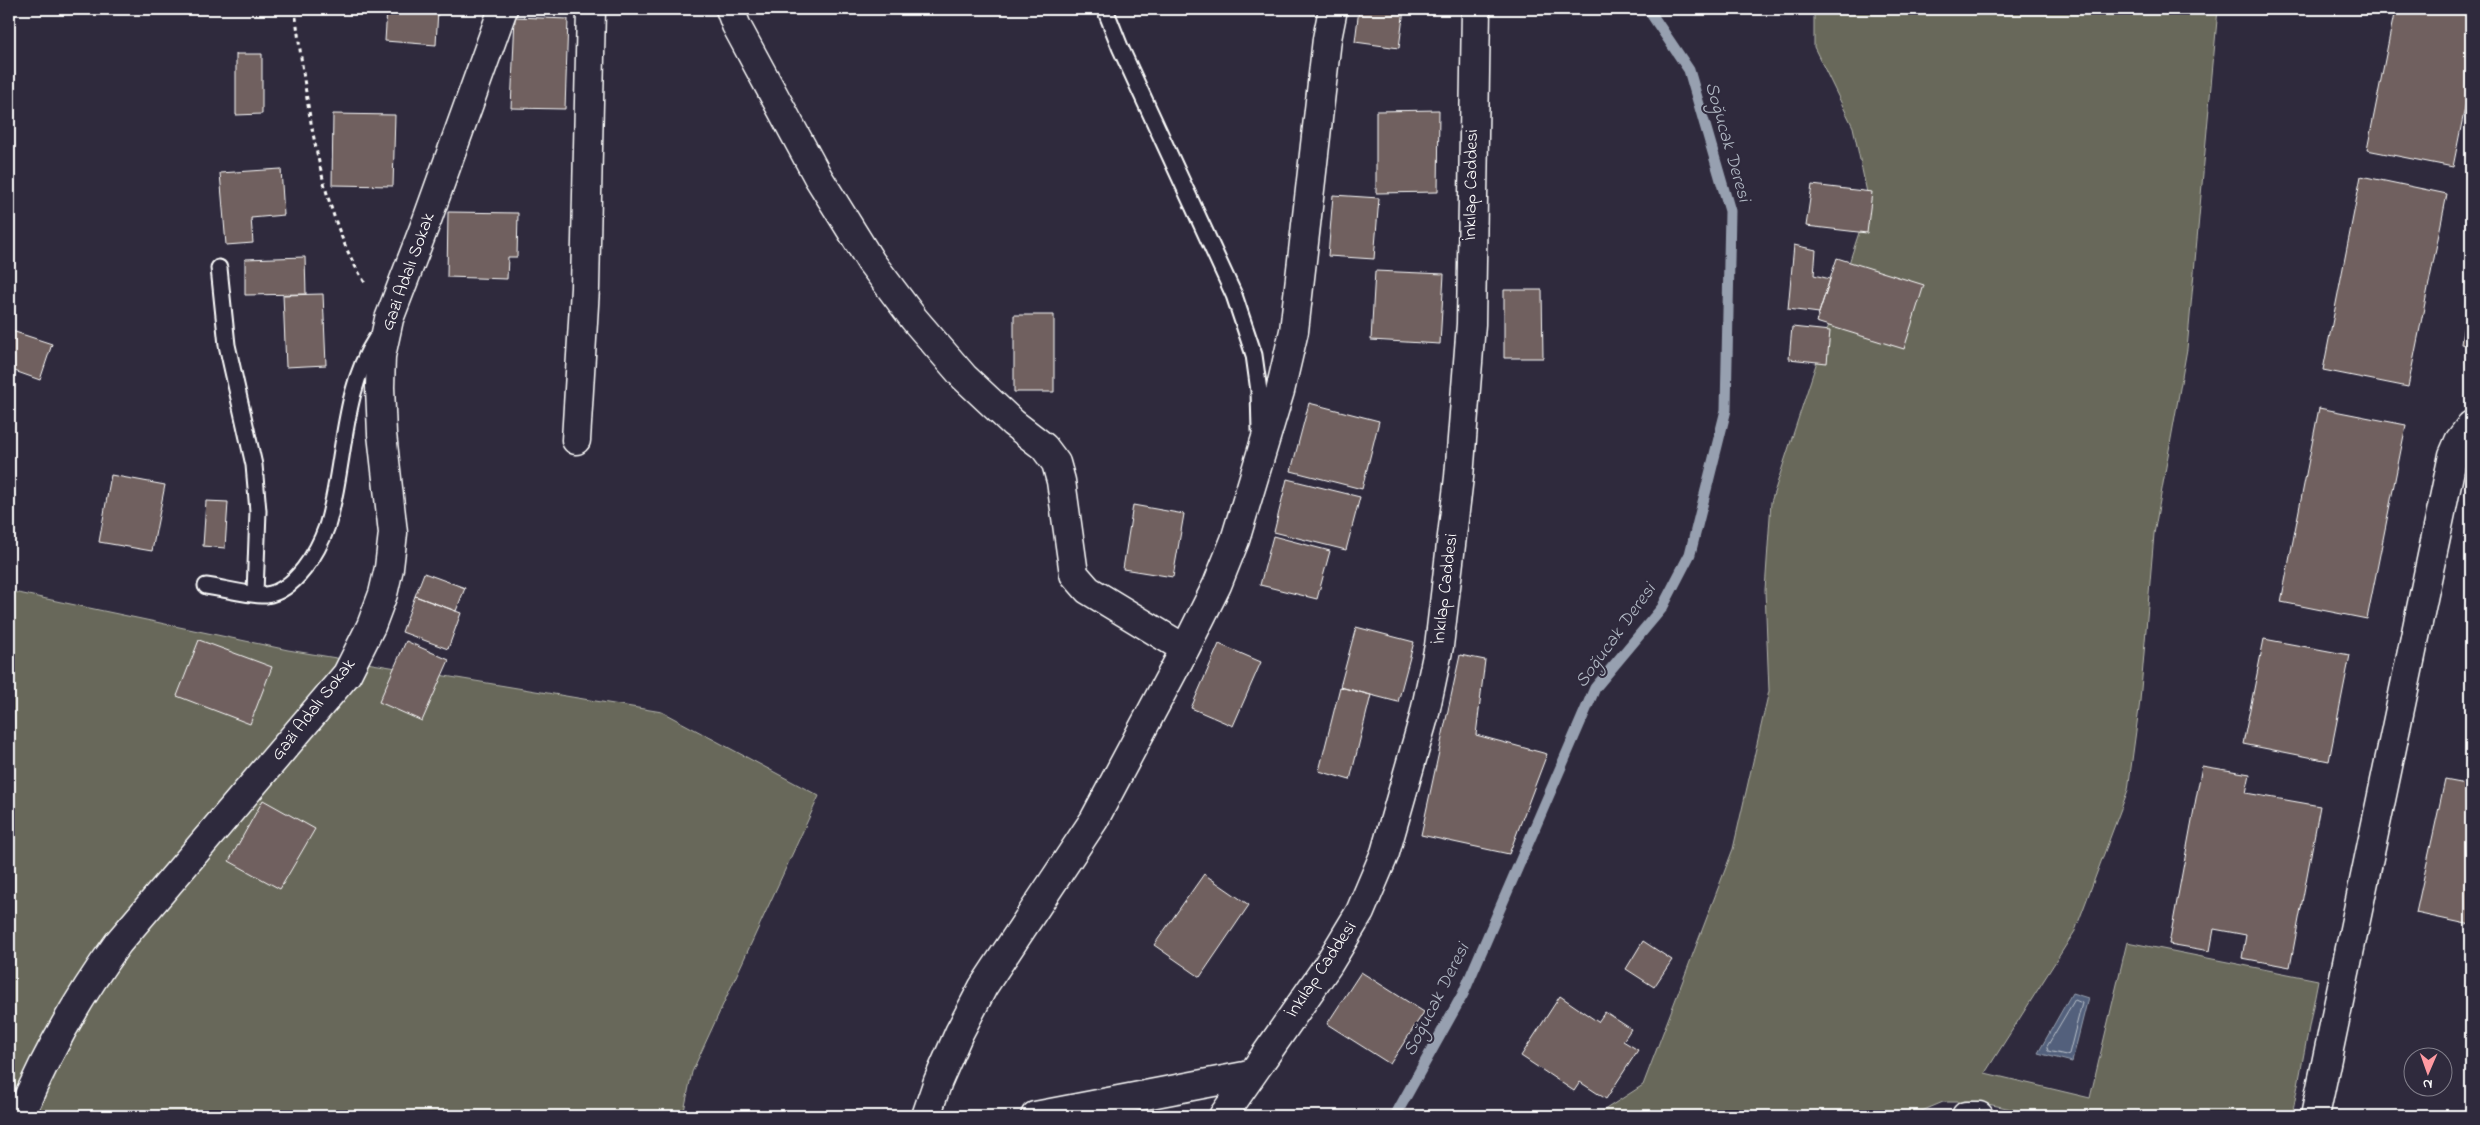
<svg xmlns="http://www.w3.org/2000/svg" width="2480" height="1125" font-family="'Indie Flower',sans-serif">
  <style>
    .green { fill: #67685a; stroke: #b3b4ac }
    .water { fill: #52617b; stroke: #97a0b0 }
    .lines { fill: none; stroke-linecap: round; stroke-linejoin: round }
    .shore { stroke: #bac0ca; stroke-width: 1 }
    .stream { stroke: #97a0b0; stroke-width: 11 }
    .building { fill: #70615e; stroke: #fff }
    .lane-casing { stroke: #fff; stroke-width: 19 }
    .street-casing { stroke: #fff; stroke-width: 31 }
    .secondary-casing { stroke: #fff; stroke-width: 31 }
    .path { stroke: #fff; stroke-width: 3; stroke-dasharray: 4 4; stroke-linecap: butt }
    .lane { stroke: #2f2a3d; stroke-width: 15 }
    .street { stroke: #2f2a3d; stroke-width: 28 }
    .secondary { stroke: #2f2a3d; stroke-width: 28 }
    .labels { text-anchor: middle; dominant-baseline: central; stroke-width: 4; stroke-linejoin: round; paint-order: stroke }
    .street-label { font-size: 18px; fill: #fff; stroke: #2f2a3d }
    .water-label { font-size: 19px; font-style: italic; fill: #b1b8c4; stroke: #2f2a3d }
  </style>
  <rect width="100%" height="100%" fill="#2f2a3d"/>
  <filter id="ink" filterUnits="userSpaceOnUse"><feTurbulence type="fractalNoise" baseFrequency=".02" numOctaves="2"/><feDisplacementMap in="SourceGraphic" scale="10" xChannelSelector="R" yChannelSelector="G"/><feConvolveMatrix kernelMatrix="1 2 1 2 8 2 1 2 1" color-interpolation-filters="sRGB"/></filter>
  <g filter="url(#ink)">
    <path class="green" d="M 1814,9 L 2218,9 L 2187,349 L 2154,534 L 2140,701 L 2128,790 L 2075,931 L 1985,1073 L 2090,1098 L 2127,942 L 2318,980 L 2292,1116 L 2045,1116 L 1978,1102 L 1943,1102 L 1910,1116 L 1595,1116 L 1643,1085 L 1733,849 L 1769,691 L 1765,590 L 1771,502 L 1869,202 L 1853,127 L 1814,47 Z
      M 9,591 L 288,650 L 662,712 L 819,796 L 692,1072 L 683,1116 L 9,1116 Z"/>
    <path class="water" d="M 2072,993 L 2088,998 L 2072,1062 L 2038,1053 Z"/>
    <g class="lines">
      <path class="shore" d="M 2075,1000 L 2082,1003 L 2069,1054 L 2066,1055 L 2048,1051 L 2047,1047 Z"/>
      <path class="stream" d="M 1395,1116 L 1463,994 L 1595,688 L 1662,608 L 1690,554 L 1726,410 L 1730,211 L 1689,70 L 1648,9"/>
    </g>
    <path class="building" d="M 387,9 L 438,9 L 436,45 L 385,41 Z
      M 1359,9 L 1404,9 L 1399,48 L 1355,42 Z
      M 2395,9 L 2471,9 L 2471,77 L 2453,167 L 2367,150 Z
      M 515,17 L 568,19 L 565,109 L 511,108 Z
      M 236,54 L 262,54 L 262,114 L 236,115 Z
      M 1439,110 L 1438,192 L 1376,193 L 1376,111 Z
      M 333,114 L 395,115 L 393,186 L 332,185 Z
      M 281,169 L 284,215 L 251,218 L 253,243 L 226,245 L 220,173 Z
      M 2361,176 L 2447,194 L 2408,387 L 2323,370 Z
      M 1812,185 L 1872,192 L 1867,233 L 1806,226 Z
      M 1333,195 L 1379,198 L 1374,259 L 1328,256 Z
      M 448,212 L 518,213 L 517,257 L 508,257 L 507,279 L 447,277 Z
      M 1794,245 L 1816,250 L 1814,275 L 1830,279 L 1819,313 L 1788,309 Z
      M 305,257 L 306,294 L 245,295 L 245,259 Z
      M 1837,258 L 1924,285 L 1904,349 L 1816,322 Z
      M 1375,271 L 1444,274 L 1440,344 L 1371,340 Z
      M 2471,276 L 2471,346 L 2461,344 Z
      M 1504,290 L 1542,290 L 1543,358 L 1504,358 Z
      M 323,294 L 326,365 L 286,367 L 283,295 Z
      M 1014,315 L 1054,315 L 1054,392 L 1014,392 Z
      M 1792,327 L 1830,331 L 1827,363 L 1789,359 Z
      M 9,330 L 52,344 L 40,380 L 9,369 Z
      M 1309,403 L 1379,421 L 1362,489 L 1291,471 Z
      M 2319,408 L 2406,425 L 2367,619 L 2281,602 Z
      M 111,475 L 165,485 L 152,551 L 99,542 Z
      M 1287,479 L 1360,497 L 1346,550 L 1274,532 Z
      M 206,501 L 228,502 L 225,548 L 203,546 Z
      M 1133,505 L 1184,514 L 1173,577 L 1123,569 Z
      M 1273,536 L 1330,551 L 1317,599 L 1260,585 Z
      M 424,573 L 465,588 L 456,611 L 415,596 Z
      M 415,596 L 461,613 L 448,649 L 402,632 Z
      M 1356,627 L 1414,642 L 1398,702 L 1340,687 Z
      M 2264,639 L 2350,655 L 2329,761 L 2243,744 Z
      M 199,640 L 272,667 L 250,724 L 177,696 Z
      M 406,641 L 449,660 L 422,721 L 379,702 Z
      M 1219,644 L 1261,662 L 1233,726 L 1191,708 Z
      M 1460,655 L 1485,660 L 1476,735 L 1547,754 L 1509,854 L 1421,835 Z
      M 1340,687 L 1371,695 L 1350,780 L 1319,771 Z
      M 2202,766 L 2250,774 L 2246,793 L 2320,806 L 2290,967 L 2242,958 L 2246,935 L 2214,929 L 2210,951 L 2169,944 Z
      M 2445,780 L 2471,785 L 2471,925 L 2416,913 Z
      M 263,800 L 315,829 L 280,889 L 229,861 Z
      M 1204,874 L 1249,905 L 1200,977 L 1154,945 Z
      M 1643,941 L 1672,960 L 1654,987 L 1626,969 Z
      M 1361,972 L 1424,1012 L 1390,1064 L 1327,1024 Z
      M 1560,996 L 1598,1022 L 1605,1012 L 1631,1029 L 1623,1041 L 1638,1050 L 1606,1099 L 1580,1082 L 1574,1091 L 1521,1056 Z"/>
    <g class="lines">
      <defs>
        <path id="lane" d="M 1105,9 L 1120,47 L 1234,295 L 1254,355 L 1259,391 L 1260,431
          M 219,268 L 227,345 L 254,465 L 258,511 L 255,593
          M 206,586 C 222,588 250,596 266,595 C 295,591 318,552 327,526 C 345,468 341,392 376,339"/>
        <path id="street" d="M 730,9 L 736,25 L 818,177 L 871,262 L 914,319 L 964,377 L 1013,423 L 1044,447 L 1056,463 L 1061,481 L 1074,574 L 1088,590 L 1185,649
          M 576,440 L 585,288 L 591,9
          M 20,1116 C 46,1054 78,998 118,943 L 347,674 L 371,626 L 383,594 L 389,568 L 393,533 L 382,434 L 380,387 L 381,356 L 389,319 L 427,220 L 503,9
          M 926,1116 L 938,1081 L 959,1033 L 983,987 L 1094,820 L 1185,649 L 1217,585 L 1235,540 L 1280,391 L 1294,331 L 1327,39 L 1333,9
          M 1035,1116 L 1250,1075
          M 1966,1116 L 1979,1116
          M 2315,1116 L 2453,455 L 2459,441 L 2471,425"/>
        <path id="secondary" d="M 1223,1116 L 1328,965 L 1360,912 L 1385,853 L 1424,717 L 1439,646 L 1459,477 L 1471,324 L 1476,9"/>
      </defs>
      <use href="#lane" class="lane-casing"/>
      <use href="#street" class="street-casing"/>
      <use href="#secondary" class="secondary-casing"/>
      <path class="path" d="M 295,9 C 305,91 319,215 366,284"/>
      <use href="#lane" class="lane"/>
      <use href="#street" class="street"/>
      <use href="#secondary" class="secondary"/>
    </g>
  </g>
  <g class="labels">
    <g class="street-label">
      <text transform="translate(1472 185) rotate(-89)">İnkılap Caddesi</text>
      <text transform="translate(409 272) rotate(-70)">Gazi Adalı Sokak</text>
      <text transform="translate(1446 589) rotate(-83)">İnkılap Caddesi</text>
      <text transform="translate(314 710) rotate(-52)">Gazi Adalı Sokak</text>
      <text transform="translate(1322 970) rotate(-56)">İnkılap Caddesi</text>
    </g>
    <g class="water-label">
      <text transform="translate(1727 142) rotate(74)">Soğucak Deresi</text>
      <text transform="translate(1616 636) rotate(-54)">Soğucak Deresi</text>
      <text transform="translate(1437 1000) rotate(-63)">Soğucak Deresi</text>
    </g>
  </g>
  <rect width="2480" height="1125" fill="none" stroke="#2f2a3d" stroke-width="30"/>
  <rect x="15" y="15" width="2450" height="1095" fill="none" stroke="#fff" stroke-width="2" filter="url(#ink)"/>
  <g transform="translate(2428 1072) rotate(182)"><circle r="24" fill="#2f2a3d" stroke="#827f8b"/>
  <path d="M0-4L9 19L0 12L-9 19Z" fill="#ff9aa2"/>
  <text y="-8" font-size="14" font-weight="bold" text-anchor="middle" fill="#ffffff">N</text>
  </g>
</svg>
